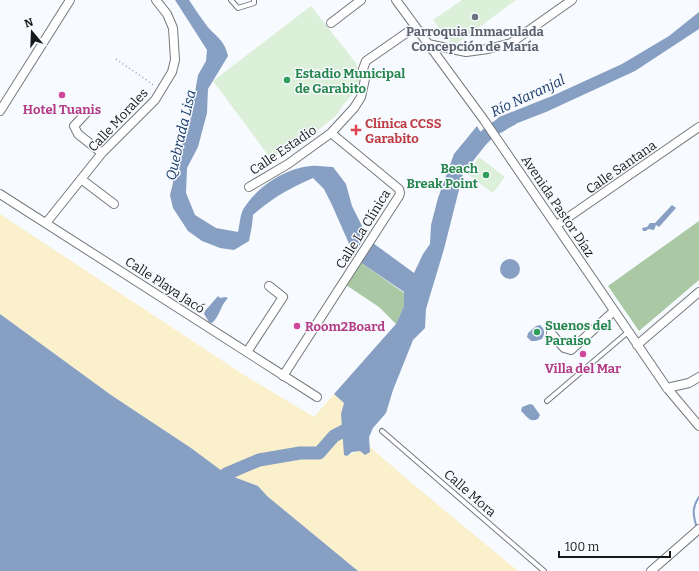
<svg xmlns="http://www.w3.org/2000/svg" width="699" height="571" font-family="Bitter,serif">
  <style>
    .green { fill: #dcf0d9 }
    .forest { fill: #aac8a4 }
    .sand { fill: #faf0cb }
    .water { fill: #869fc3 }
    .lines { fill: none; stroke-linecap: round; stroke-linejoin: round }
    .stream { stroke: #869fc3; stroke-width: 2 }
    .river { stroke: #869fc3; stroke-width: 13 }
    .lane-casing { stroke: #75787b; stroke-width: 6 }
    .street-casing { stroke: #75787b; stroke-width: 10 }
    .path { stroke: #9a9c9f; stroke-width: 1.5; stroke-dasharray: 1 3; stroke-linecap: butt }
    .lane { stroke: #fff; stroke-width: 4 }
    .street { stroke: #fff; stroke-width: 8 }
    .worship-dot { fill: #6b7280; stroke: #f7fafe; stroke-width: 1.5 }
    .leisure-dot { fill: #2e9e5b; stroke: #f7fafe; stroke-width: 1.5 }
    .hotel-dot { fill: #d1479c; stroke: #f7fafe; stroke-width: 1.5 }
    .health-dot { fill: #e0444e; stroke: #f7fafe; stroke-width: 1.5 }
    .labels { text-anchor: middle; dominant-baseline: central; stroke-width: 3; stroke-linejoin: round; paint-order: stroke }
    .worship-label { font-size: 13px; font-weight: bold; fill: #5b616d; stroke: #f7fafe }
    .leisure-label { font-size: 13px; font-weight: bold; fill: #27864d; stroke: #f7fafe; text-anchor: start }
    .hotel-label { font-size: 13px; font-weight: bold; fill: #b23c85; stroke: #f7fafe }
    .street-label { font-size: 13px; fill: #18191a; stroke: #f7fafe }
    .health-label { font-size: 13px; font-weight: bold; fill: #be3a42; stroke: #f7fafe; text-anchor: start }
    .water-label { font-size: 14px; font-style: italic; fill: #183a68; stroke: #f7fafe }
  </style>
  <rect width="100%" height="100%" fill="#f7fafe"/>
  <path class="green" d="M 462,0 L 516,0 L 453,46 L 433,20 Z
    M 311,6 L 356,63 L 360,79 L 352,95 L 343,105 L 336,116 L 289,153 L 268,155 L 213,81 Z
    M 479,157 L 505,177 L 493,193 L 467,174 Z"/>
  <path class="forest" d="M 699,221 L 699,280 L 639,331 L 608,286 Z
    M 360,262 L 404,293 L 404,306 L 396,324 L 379,307 L 346,285 Z"/>
  <path class="sand" d="M 0,214 L 244,375 L 314,417 L 334,394 L 344,403 L 341,414 L 347,456 L 369,446 L 408,480 L 518,571 L 358,571 L 267,496 L 258,486 L 226,474 L 191,448 L 111,395 L 0,314 Z"/>
  <path class="water" d="M 175,0 L 189,0 C 195,9 201,18 207,26 C 217,38 224,39 228,56 L 208,89 L 207,113 L 198,147 L 187,168 L 186,193 L 195,215 L 216,228 L 238,232 C 240,224 240,214 244,208 C 258,186 286,168 311,166 C 318,165 326,167 333,167 L 346,184 L 352,206 L 366,234 L 354,255 L 332,205 L 324,189 L 313,178 C 290,188 272,198 253,215 L 252,225 L 249,241 L 234,250 L 220,248 L 202,241 L 188,231 L 173,208 L 170,195 L 173,183 L 174,160 L 188,132 L 198,75 L 206,61 L 207,50 Z
    M 699,12 L 699,29 L 635,71 L 546,112 L 515,124 L 501,133 L 493,123 L 499,117 L 552,96 L 622,64 L 669,36 Z
    M 477,126 L 487,143 L 463,174 L 444,249 L 426,309 L 425,328 L 413,340 L 393,390 L 386,413 L 373,428 L 369,437 L 370,452 L 365,455 L 360,451 L 352,452 L 347,456 L 344,455 L 341,414 L 344,403 L 334,394 L 396,324 L 404,306 L 404,292 L 360,262 L 373,243 L 414,273 L 423,254 L 430,244 L 431,225 L 438,198 L 454,154 Z
    M 672,205 L 676,208 L 659,227 L 656,225 L 654,230 L 648,229 L 646,231 L 643,231 L 642,228 L 647,227 L 650,223 L 655,223 Z
    M500 269a10 10 0 1 1 20 0a10 10 0 1 1-20 0Z
    M 218,296 L 220,298 L 225,297 L 228,298 C 220,306 220,316 212,323 L 209,322 L 204,314 L 205,311 Z
    M 0,314 L 111,395 L 191,448 L 226,474 L 258,486 L 267,496 L 358,571 L 0,571 Z
    M 540,325 C 545,329 545,334 542,339 L 536,341 L 531,341 L 527,337 L 528,333 L 536,326 Z
    M 530,404 L 533,405 L 540,415 L 538,419 C 529,423 527,416 521,411 L 522,407 Z"/>
  <g class="lines">
    <path class="stream" d="M 696,525 C 693,514 692,507 699,497"/>
    <path class="river" d="M 473,150 C 483,136 496,126 512,119
      M 226,474 L 259,460 L 300,453 L 319,453 L 334,436 L 357,424"/>
    <defs>
      <path id="lane" d="M 231,0 L 238,8 L 254,3 L 254,0
        M 547,401 L 628,332
        M 382,431 L 544,571"/>
      <path id="street" d="M 396,0 L 484,120 L 667,388 L 699,426
        M 331,23 L 361,0
        M 428,44 L 466,52 L 488,49 L 511,43 L 572,0
        M 0,111 L 70,0
        M 88,111 L 74,126 L 78,134 L 102,153
        M 81,179 L 114,204
        M 249,187 L 288,164 L 331,133
        M 0,194 L 317,397
        M 46,223 L 102,153 L 155,100 L 172,72 L 175,60 L 173,28 L 167,14 L 156,0
        M 557,225 L 699,127
        M 551,333 L 564,348 L 571,350 L 614,311
        M 637,345 L 699,292
        M 247,352 L 283,297 L 269,286
        M 283,376 L 399,196 L 400,193 L 399,189 L 331,133 L 354,108 L 361,97 L 365,79 L 363,69 L 366,61 L 415,27
        M 667,388 L 689,383 L 699,377
        M 651,571 L 699,529"/>
    </defs>
    <use href="#lane" class="lane-casing"/>
    <use href="#street" class="street-casing"/>
    <path class="path" d="M 116,59 L 155,86"/>
    <use href="#lane" class="lane"/>
    <use href="#street" class="street"/>
  </g>
  <circle class="worship-dot" cx="475" cy="17" r="4"/>
  <g class="leisure-dot">
    <circle cx="287" cy="80" r="4"/>
    <circle cx="486" cy="175" r="4"/>
    <circle cx="537" cy="332" r="4"/>
  </g>
  <g class="hotel-dot">
    <circle cx="62" cy="95" r="4"/>
    <circle cx="297" cy="326" r="4"/>
    <circle cx="583" cy="354" r="4"/>
  </g>
  <path class="health-dot" d="M354 124h4v4h4v4h-4v4h-4v-4h-4v-4h4z"/>
  <g class="labels">
    <g class="worship-label">
      <text x="475" y="31">Parroquia Inmaculada<tspan x="475" dy="15">Concepción de María</tspan></text>
    </g>
    <g class="leisure-label">
      <text x="295" y="73">Estadio Municipal<tspan x="295" dy="15">de Garabito</tspan></text>
      <text x="478" y="168" text-anchor="end">Beach<tspan x="478" dy="15">Break Point</tspan></text>
      <text x="545" y="325">Suenos del<tspan x="545" dy="15">Paraiso</tspan></text>
    </g>
    <g class="hotel-label">
      <text x="62" y="109">Hotel Tuanis</text>
      <text x="305" y="326" text-anchor="start">Room2Board</text>
      <text x="583" y="368">Villa del Mar</text>
    </g>
    <g class="street-label">
      <text transform="translate(118 120) rotate(-47)">Calle Morales</text>
      <text transform="translate(283 150) rotate(-34)">Calle Estadio</text>
      <text transform="translate(621 167) rotate(-35)">Calle Santana</text>
      <text transform="translate(558 206) rotate(56)">Avenida Pastor Díaz</text>
      <text transform="translate(363 229) rotate(-58)">Calle La Clínica</text>
      <text transform="translate(165 285) rotate(33)">Calle Playa Jacó</text>
      <text transform="translate(470 493) rotate(41)">Calle Mora</text>
    </g>
    <g class="health-label">
      <text x="365" y="123">Clínica CCSS<tspan x="365" dy="15">Garabito</tspan></text>
    </g>
    <g class="water-label">
      <text transform="translate(528 96) rotate(-25)">Río Naranjal</text>
      <text transform="translate(181 135) rotate(-77)">Quebrada Lisa</text>
    </g>
  </g>
  <g transform="translate(32 32) rotate(341)" stroke="#f7fafe" stroke-width="3" paint-order="stroke">
  <path d="M0-3L7 15L0 10L-7 15Z" fill="#18191a"/>
  <text y="-6" font-size="11" font-weight="bold" text-anchor="middle" fill="#18191a">N</text>
  </g>
  <path d="M559 551v6h111v-6" fill="none" stroke="#18191a" stroke-width="2"/>
  <text x="565" y="551" font-size="12" fill="#18191a" stroke="#f7fafe" stroke-width="3" paint-order="stroke">100 m</text>
</svg>
